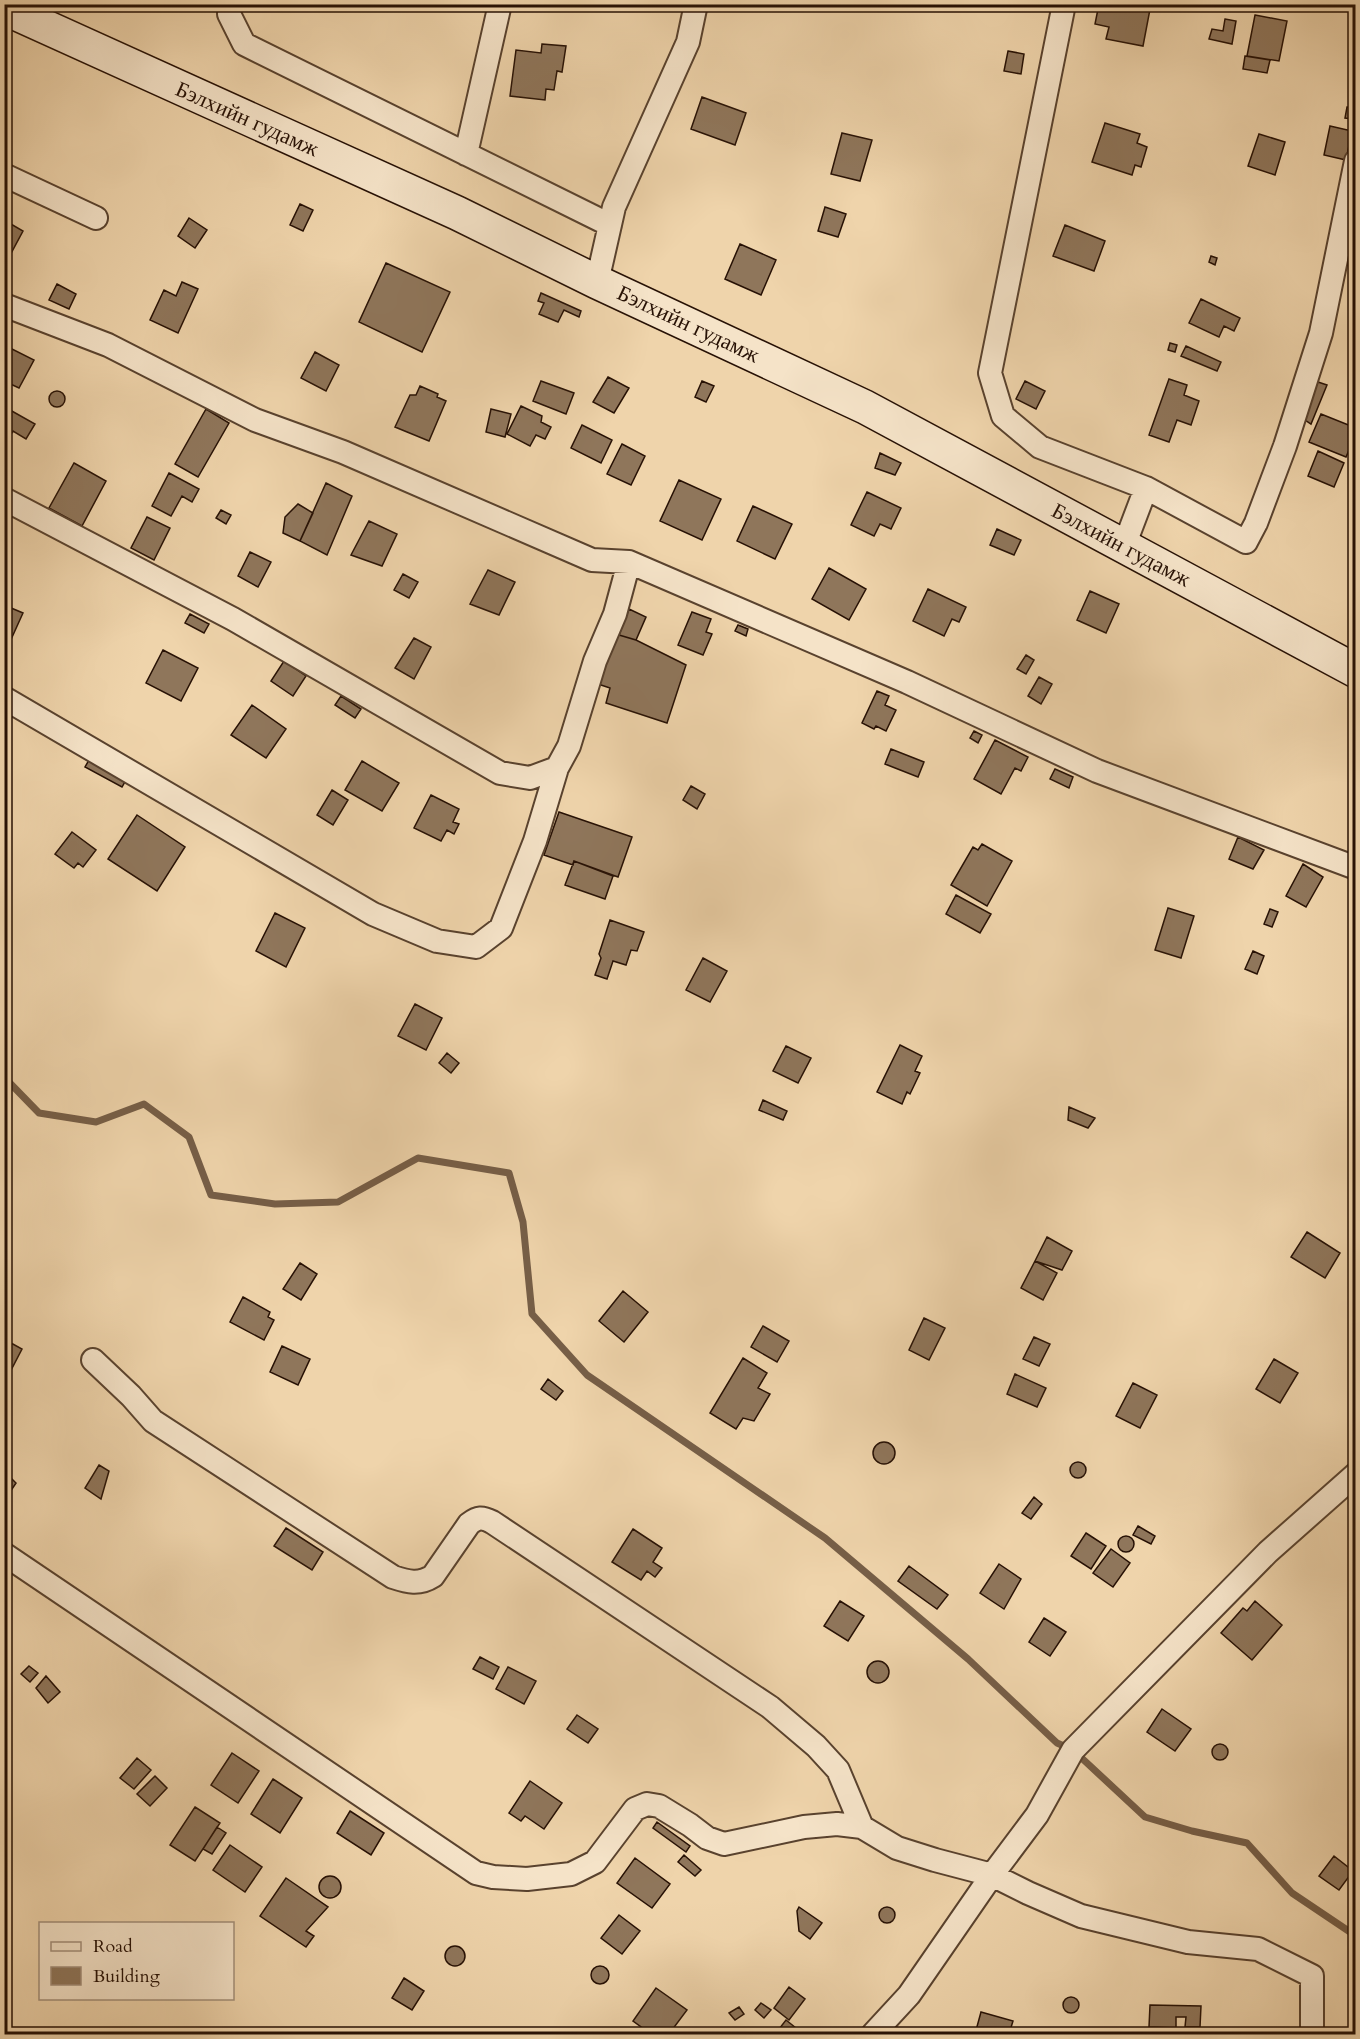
<svg xmlns="http://www.w3.org/2000/svg" width="1360" height="2039" font-family="Cardo,serif">
  <style>
    .lines { fill: none; stroke-linecap: round; stroke-linejoin: round }
    .stream { stroke: #765e47; stroke-width: 7 }
    .building { fill: #8f765b; stroke: #271105; stroke-width: 1.5 }
    .minor-casing { stroke: #59422e; stroke-width: 26 }
    .secondary-casing { stroke: #271105; stroke-width: 36 }
    .minor { stroke: #f5e3c8; stroke-width: 22 }
    .secondary { stroke: #f5e3c8; stroke-width: 33 }
    .labels { text-anchor: middle; dominant-baseline: central; stroke-width: 5; stroke-linejoin: round; paint-order: stroke }
    .street-label { font-size: 22px; fill: #271105; stroke: #f5e3c8 }
  </style>
  <rect width="100%" height="100%" fill="#efd4ab"/>
  <filter id="stains"><feTurbulence type="fractalNoise" baseFrequency=".00333" numOctaves="4"/><feColorMatrix values="0 0 0 0 .2 0 0 0 0 .09 0 0 0 0 .02 0 0 0 .5 -.17"/></filter>
  <radialGradient id="worn" r=".72"><stop offset=".6" stop-color="#630" stop-opacity="0"/><stop offset="1" stop-color="#630" stop-opacity=".3"/></radialGradient>
  <g class="lines">
    <path class="stream" d="M 4,1077 L 39,1113 L 96,1122 L 144,1104 L 189,1137 L 211,1195 L 275,1204 L 338,1202 L 418,1158 L 509,1173 L 523,1222 L 532,1314 L 587,1375 L 825,1538 L 968,1659 L 1057,1743 L 1073,1750 L 1145,1817 L 1192,1831 L 1247,1843 L 1292,1893 L 1356,1936"/>
  </g>
  <path class="building" d="M 1015,4 L 1037,4 L 1036,9 Z
    M 1099,4 L 1151,4 L 1143,46 L 1106,39 L 1109,27 L 1095,24 Z
    M 1255,15 L 1287,21 L 1279,61 L 1247,56 Z
    M 1225,19 L 1236,21 L 1232,44 L 1209,39 L 1212,29 L 1223,31 Z
    M 542,44 L 566,46 L 562,72 L 557,71 L 554,90 L 546,89 L 545,100 L 510,96 L 516,50 L 541,53 Z
    M 1008,51 L 1024,54 L 1021,74 L 1004,71 Z
    M 1245,56 L 1270,60 L 1267,73 L 1243,69 Z
    M 702,97 L 746,113 L 735,145 L 691,129 Z
    M 1347,107 L 1355,108 L 1353,119 L 1345,118 Z
    M 1105,123 L 1140,134 L 1137,143 L 1147,147 L 1141,167 L 1135,165 L 1132,175 L 1092,162 Z
    M 1330,126 L 1352,131 L 1346,160 L 1324,155 Z
    M 842,133 L 872,140 L 860,181 L 831,174 Z
    M 1259,134 L 1285,142 L 1275,175 L 1248,166 Z
    M 300,204 L 313,210 L 303,231 L 290,225 Z
    M 825,207 L 846,214 L 838,237 L 818,231 Z
    M 189,218 L 207,230 L 195,248 L 178,236 Z
    M 4,220 L 23,231 L 8,259 L 4,257 Z
    M 1065,225 L 1105,241 L 1094,271 L 1053,256 Z
    M 740,244 L 776,260 L 761,295 L 725,279 Z
    M 1211,256 L 1217,258 L 1215,265 L 1209,262 Z
    M 386,263 L 450,292 L 422,352 L 359,322 Z
    M 182,282 L 198,289 L 178,333 L 150,320 L 164,290 L 176,296 Z
    M 57,284 L 76,294 L 69,309 L 49,300 Z
    M 541,293 L 581,311 L 579,317 L 564,310 L 558,322 L 539,314 L 544,303 L 538,301 Z
    M 1201,299 L 1240,318 L 1234,331 L 1224,326 L 1219,337 L 1189,323 Z
    M 1170,343 L 1177,345 L 1175,352 L 1168,350 Z
    M 4,345 L 34,360 L 19,388 L 4,381 Z
    M 1186,346 L 1221,362 L 1217,371 L 1181,356 Z
    M 315,352 L 339,365 L 326,391 L 301,378 Z
    M 608,377 L 629,388 L 614,413 L 593,402 Z
    M 1169,379 L 1187,385 L 1184,395 L 1199,401 L 1191,425 L 1177,420 L 1169,442 L 1149,435 Z
    M 541,381 L 574,393 L 566,414 L 533,401 Z
    M 702,381 L 714,386 L 706,402 L 695,397 Z
    M 1025,381 L 1045,391 L 1036,409 L 1016,399 Z
    M 1318,382 L 1327,385 L 1311,424 L 1302,418 Z
    M 420,386 L 438,394 L 437,397 L 446,401 L 429,441 L 395,427 L 410,395 L 416,395 Z
    M49 399a8 8 0 1 1 16 0a8 8 0 1 1-16 0Z
    M 521,406 L 542,416 L 541,422 L 551,427 L 545,439 L 536,435 L 530,446 L 507,434 Z
    M 206,409 L 229,423 L 198,477 L 175,464 Z
    M 491,409 L 511,414 L 505,437 L 486,432 Z
    M 10,410 L 35,424 L 26,439 L 13,431 L 10,436 L 4,432 L 4,418 Z
    M 1321,414 L 1356,428 L 1356,434 L 1346,457 L 1309,442 Z
    M 582,425 L 612,440 L 601,463 L 571,448 Z
    M 622,444 L 645,456 L 631,485 L 607,474 Z
    M 1318,451 L 1344,463 L 1334,487 L 1308,476 Z
    M 880,453 L 901,463 L 895,475 L 875,468 Z
    M 74,463 L 106,481 L 82,526 L 49,508 Z
    M 169,473 L 199,489 L 192,502 L 182,496 L 171,516 L 152,506 Z
    M 679,480 L 721,499 L 702,540 L 660,521 Z
    M 326,483 L 352,496 L 327,555 L 300,541 Z
    M 867,492 L 901,508 L 891,529 L 880,524 L 874,536 L 851,525 Z
    M 1356,496 L 1356,511 L 1350,509 Z
    M 298,504 L 313,513 L 300,541 L 283,533 L 285,517 Z
    M 753,506 L 792,524 L 775,559 L 737,541 Z
    M 221,510 L 231,515 L 226,524 L 216,518 Z
    M 147,517 L 170,528 L 154,560 L 131,548 Z
    M 369,521 L 397,534 L 382,566 L 351,555 Z
    M 997,529 L 1021,540 L 1014,555 L 990,545 Z
    M 250,552 L 271,562 L 258,587 L 238,576 Z
    M 829,568 L 866,589 L 849,620 L 812,599 Z
    M 488,570 L 515,582 L 499,615 L 470,604 Z
    M 403,574 L 418,582 L 409,598 L 394,590 Z
    M 928,589 L 966,607 L 959,622 L 952,619 L 944,636 L 913,621 Z
    M 1090,591 L 1119,604 L 1106,633 L 1077,620 Z
    M 4,605 L 23,613 L 8,646 L 4,645 Z
    M 629,609 L 646,617 L 636,640 L 619,635 Z
    M 692,612 L 711,619 L 706,632 L 712,634 L 703,655 L 678,645 Z
    M 190,614 L 209,624 L 204,633 L 185,623 Z
    M 738,625 L 748,629 L 746,636 L 735,631 Z
    M 619,635 L 636,640 L 686,665 L 667,723 L 606,703 L 610,688 L 595,683 L 610,647 Z
    M 414,638 L 431,647 L 414,679 L 395,668 Z
    M 163,650 L 198,668 L 181,701 L 146,683 Z
    M 1026,655 L 1034,660 L 1026,674 L 1017,669 Z
    M 284,661 L 306,676 L 293,696 L 271,681 Z
    M 1039,677 L 1052,684 L 1041,704 L 1028,696 Z
    M 877,691 L 889,696 L 885,705 L 896,710 L 886,731 L 876,726 L 874,729 L 862,723 Z
    M 341,696 L 361,709 L 355,718 L 335,705 Z
    M 252,705 L 286,729 L 266,758 L 231,735 Z
    M 974,731 L 982,735 L 978,743 L 970,738 Z
    M 995,740 L 1028,757 L 1021,771 L 1015,768 L 1001,794 L 974,779 Z
    M 891,749 L 924,762 L 918,777 L 885,764 Z
    M 89,760 L 126,780 L 122,787 L 85,767 Z
    M 362,761 L 399,783 L 382,811 L 345,790 Z
    M 1055,769 L 1073,777 L 1069,788 L 1050,779 Z
    M 691,786 L 705,794 L 697,809 L 683,800 Z
    M 332,790 L 348,800 L 333,825 L 317,815 Z
    M 431,795 L 459,809 L 453,822 L 459,824 L 454,834 L 447,830 L 441,841 L 414,828 Z
    M 559,812 L 632,837 L 618,877 L 574,861 L 573,865 L 544,855 Z
    M 137,815 L 185,847 L 157,891 L 108,859 Z
    M 72,832 L 96,850 L 83,867 L 78,863 L 74,868 L 55,854 Z
    M 1238,837 L 1264,850 L 1253,869 L 1229,859 Z
    M 982,844 L 1012,861 L 987,906 L 951,885 L 973,847 L 978,850 Z
    M 574,861 L 613,876 L 605,899 L 565,885 Z
    M 1303,864 L 1323,877 L 1306,907 L 1286,896 Z
    M 956,895 L 991,914 L 980,933 L 946,914 Z
    M 1168,908 L 1194,916 L 1181,958 L 1155,950 Z
    M 1270,909 L 1278,912 L 1272,927 L 1264,924 Z
    M 275,913 L 305,928 L 286,967 L 256,951 Z
    M 610,920 L 644,932 L 637,951 L 631,950 L 626,965 L 613,961 L 607,979 L 595,975 L 601,958 L 599,954 Z
    M 1253,951 L 1264,956 L 1257,974 L 1245,969 Z
    M 703,958 L 727,971 L 710,1002 L 686,990 Z
    M 415,1004 L 442,1018 L 426,1050 L 398,1036 Z
    M 900,1045 L 922,1056 L 915,1071 L 920,1073 L 910,1094 L 907,1092 L 902,1104 L 877,1092 Z
    M 786,1046 L 811,1058 L 798,1083 L 773,1071 Z
    M 447,1053 L 459,1063 L 451,1073 L 439,1063 Z
    M 763,1100 L 787,1111 L 783,1120 L 759,1110 Z
    M 1069,1107 L 1095,1118 L 1088,1128 L 1068,1120 Z
    M 1307,1232 L 1340,1253 L 1325,1278 L 1291,1257 Z
    M 1047,1237 L 1072,1251 L 1062,1270 L 1035,1261 Z
    M 1035,1261 L 1057,1273 L 1043,1300 L 1021,1288 Z
    M 300,1263 L 317,1274 L 301,1300 L 283,1289 Z
    M 623,1291 L 648,1312 L 624,1342 L 599,1321 Z
    M 243,1297 L 270,1312 L 268,1317 L 274,1320 L 264,1340 L 230,1322 Z
    M 924,1318 L 945,1328 L 929,1360 L 909,1350 Z
    M 763,1326 L 789,1341 L 777,1362 L 751,1347 Z
    M 1034,1337 L 1050,1344 L 1039,1366 L 1023,1359 Z
    M 11,1343 L 22,1349 L 9,1374 L 4,1372 L 4,1355 Z
    M 282,1346 L 310,1359 L 298,1385 L 270,1372 Z
    M 743,1358 L 767,1373 L 758,1388 L 770,1394 L 754,1421 L 743,1418 L 736,1429 L 710,1413 Z
    M 1274,1359 L 1298,1373 L 1280,1403 L 1256,1389 Z
    M 1015,1374 L 1046,1388 L 1037,1407 L 1007,1394 Z
    M 548,1379 L 563,1391 L 556,1400 L 541,1389 Z
    M 1133,1383 L 1157,1395 L 1140,1428 L 1116,1416 Z
    M873 1453a11 11 0 1 1 22 0a11 11 0 1 1-22 0Z
    M1070 1470a8 8 0 1 1 16 0a8 8 0 1 1-16 0Z
    M 99,1465 L 109,1471 L 101,1499 L 85,1488 Z
    M 4,1471 L 16,1483 L 4,1501 Z
    M 1034,1497 L 1042,1504 L 1031,1519 L 1022,1513 Z
    M 1138,1526 L 1155,1536 L 1151,1544 L 1133,1535 Z
    M 286,1528 L 323,1552 L 312,1570 L 274,1546 Z
    M 633,1529 L 662,1548 L 653,1562 L 662,1568 L 655,1577 L 647,1571 L 641,1580 L 612,1562 Z
    M 1086,1533 L 1106,1546 L 1091,1569 L 1071,1556 Z
    M1118 1544a8 8 0 1 1 16 0a8 8 0 1 1-16 0Z
    M 1111,1549 L 1130,1563 L 1113,1587 L 1093,1573 Z
    M 999,1564 L 1021,1579 L 1004,1609 L 980,1593 Z
    M 909,1566 L 948,1595 L 937,1609 L 898,1581 Z
    M 840,1601 L 864,1616 L 848,1641 L 824,1626 Z
    M 1255,1601 L 1282,1625 L 1252,1660 L 1221,1633 L 1243,1608 L 1247,1611 Z
    M 1044,1618 L 1066,1632 L 1050,1656 L 1029,1642 Z
    M 480,1657 L 499,1667 L 493,1679 L 473,1669 Z
    M867 1672a11 11 0 1 1 22 0a11 11 0 1 1-22 0Z
    M 29,1666 L 38,1673 L 30,1682 L 21,1674 Z
    M 508,1667 L 536,1681 L 524,1704 L 496,1689 Z
    M 46,1676 L 60,1692 L 48,1703 L 36,1688 Z
    M 1356,1686 L 1356,1699 L 1350,1695 Z
    M 1162,1709 L 1191,1729 L 1175,1751 L 1147,1732 Z
    M 577,1715 L 598,1729 L 588,1743 L 567,1729 Z
    M1212 1752a8 8 0 1 1 16 0a8 8 0 1 1-16 0Z
    M 232,1753 L 259,1771 L 238,1803 L 211,1785 Z
    M 137,1758 L 151,1770 L 134,1789 L 120,1778 Z
    M 155,1776 L 167,1788 L 150,1806 L 137,1794 Z
    M 273,1779 L 302,1798 L 280,1833 L 251,1814 Z
    M 530,1781 L 562,1803 L 544,1829 L 525,1816 L 521,1821 L 509,1813 Z
    M 195,1807 L 220,1823 L 195,1861 L 170,1845 Z
    M 350,1811 L 384,1833 L 371,1855 L 337,1833 Z
    M 657,1822 L 690,1846 L 686,1852 L 653,1828 Z
    M 217,1827 L 226,1833 L 212,1854 L 203,1849 Z
    M 230,1845 L 262,1867 L 245,1892 L 213,1870 Z
    M 684,1855 L 701,1870 L 695,1876 L 678,1862 Z
    M 1334,1856 L 1353,1871 L 1339,1890 L 1319,1876 Z
    M 635,1858 L 670,1884 L 652,1908 L 617,1883 Z
    M319 1887a11 11 0 1 1 22 0a11 11 0 1 1-22 0Z
    M 286,1878 L 328,1907 L 306,1931 L 314,1936 L 306,1947 L 260,1916 Z
    M 799,1907 L 822,1923 L 810,1939 L 799,1931 L 797,1911 Z
    M879 1915a8 8 0 1 1 16 0a8 8 0 1 1-16 0Z
    M 619,1915 L 640,1931 L 622,1954 L 601,1938 Z
    M445 1956a10 10 0 1 1 20 0a10 10 0 1 1-20 0Z
    M591 1975a9 9 0 1 1 18 0a9 9 0 1 1-18 0Z
    M 404,1978 L 424,1991 L 412,2010 L 392,1998 Z
    M 789,1987 L 805,1999 L 789,2020 L 774,2008 Z
    M 656,1988 L 687,2010 L 669,2034 L 651,2034 L 633,2021 Z
    M1063 2005a8 8 0 1 1 16 0a8 8 0 1 1-16 0Z
    M 761,2003 L 771,2010 L 764,2018 L 755,2010 Z
    M 1150,2005 L 1201,2006 L 1200,2027 L 1185,2027 L 1186,2017 L 1176,2017 L 1176,2028 L 1149,2027 Z
    M 739,2007 L 744,2014 L 735,2020 L 729,2013 Z
    M 981,2012 L 1013,2021 L 1009,2034 L 1001,2033 L 1001,2034 L 975,2034 Z
    M 786,2020 L 801,2032 L 799,2034 L 786,2034 L 779,2029 Z
    M 1069,2029 L 1108,2033 L 1108,2034 L 1069,2034 Z"/>
  <g class="lines">
    <defs>
      <path id="minor" d="M 231,4 L 229,14 L 244,44 L 610,225
        M 1064,4 L 990,373 L 1003,416 L 1040,447 L 1146,488
        M 466,154 L 500,4
        M 4,175 L 96,218
        M 597,282 L 614,207 L 688,42 L 696,4
        M 4,305 L 108,345 L 255,420 L 343,452 L 592,560 L 629,562 L 907,682 L 1097,771 L 1356,868
        M 4,499 L 233,619 L 500,773 L 530,778 L 557,768 L 569,746 L 595,661 L 615,614 L 629,562
        M 1124,546 L 1146,488 L 1246,542 L 1256,523 L 1285,446 L 1321,333 L 1356,161
        M 4,698 L 373,914 L 437,941 L 476,947 L 501,928 L 535,841 L 557,768
        M 93,1360 L 131,1396 L 153,1421 L 393,1577 C 408,1582 419,1585 433,1576 L 469,1524 C 478,1517 482,1517 492,1522 L 770,1707 L 816,1746 L 838,1770 L 862,1827
        M 4,1554 L 476,1873 L 493,1877 L 527,1879 L 571,1874 L 595,1862 L 635,1809 L 647,1804 L 659,1806 L 690,1825 L 707,1838 L 724,1844 L 804,1827 L 837,1824 L 862,1827 L 897,1848 L 935,1860 L 992,1875 L 1028,1893 L 1081,1916 L 1188,1942 L 1258,1949 L 1312,1976 L 1312,2034
        M 873,2034 L 909,1995 L 992,1875 L 1037,1815 L 1073,1750 L 1268,1552 L 1356,1474"/>
      <path id="secondary" d="M 4,8 L 457,213 L 597,282 L 865,407 L 1356,671"/>
    </defs>
    <use href="#minor" class="minor-casing"/>
    <use href="#secondary" class="secondary-casing"/>
    <use href="#minor" class="minor"/>
    <use href="#secondary" class="secondary"/>
  </g>
  <g class="labels">
    <g class="street-label">
      <text transform="translate(247 119) rotate(24)">Бэлхийн гудамж</text>
      <text transform="translate(688 324) rotate(25)">Бэлхийн гудамж</text>
      <text transform="translate(1121 545) rotate(28)">Бэлхийн гудамж</text>
    </g>
  </g>
  <rect width="1360" height="2039" fill="none" stroke="#efd4ab" stroke-width="24"/>
  <rect x="6" y="6" width="1348" height="2027" fill="none" stroke="#271105" stroke-width="3"/>
  <rect x="12" y="12" width="1336" height="2015" fill="none" stroke="#271105" stroke-width="1.5"/>
  <rect x="39" y="1922" width="195" height="78" fill="#f5e3c8" stroke="#a38f7a" stroke-width="1.5"/>
  <rect x="51" y="1942" width="30" height="9" fill="#f5e3c8" stroke="#a38f7a" stroke-width="1.5"/>
  <text x="93" y="1952" font-size="18" fill="#271105">Road</text>
  <rect x="51" y="1967" width="30" height="18" fill="#8f765b" stroke="#a38f7a" stroke-width="1.5"/>
  <text x="93" y="1982" font-size="18" fill="#271105">Building</text>
  <rect width="100%" height="100%" filter="url(#stains)"/>
  <rect width="100%" height="100%" fill="url(#worn)"/>
</svg>
